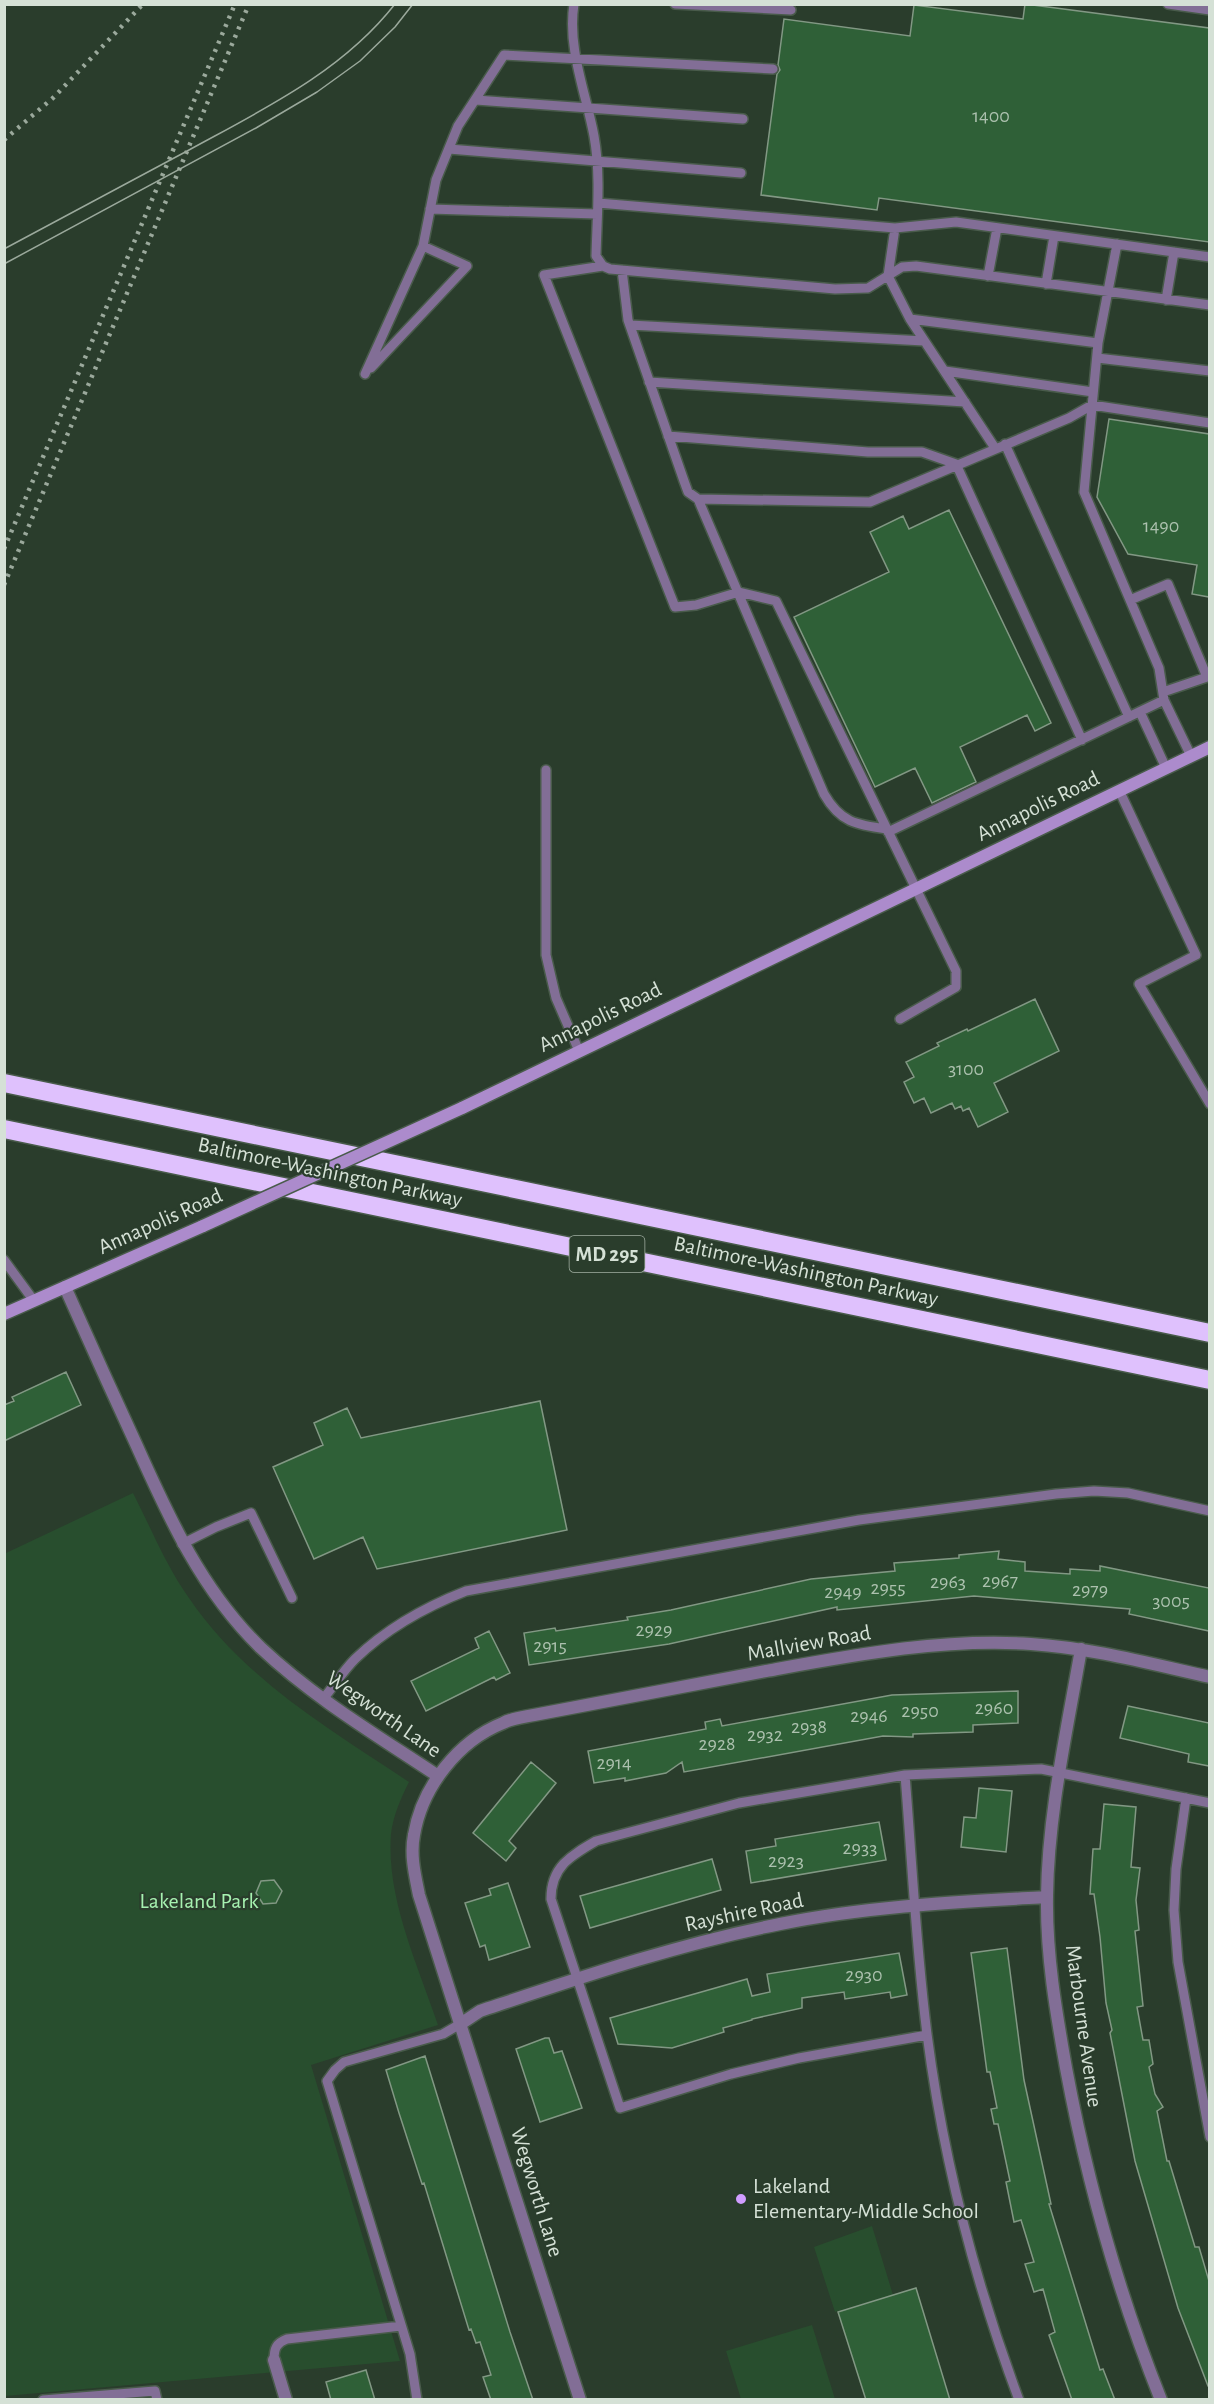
<svg xmlns="http://www.w3.org/2000/svg" width="1214" height="2404" font-family="'Alegreya Sans',sans-serif">
  <style>
    .green { fill: #284e2e }
    .building { fill: #2f6037; stroke: #829884; stroke-width: 1.5 }
    .lines { fill: none; stroke-linecap: round; stroke-linejoin: round }
    .lane-casing { stroke: #495b4b; stroke-width: 12 }
    .street-casing { stroke: #495b4b; stroke-width: 15 }
    .secondary-casing { stroke: #495b4b; stroke-width: 15 }
    .highway-casing { stroke: #495b4b; stroke-width: 21 }
    .lane { stroke: #826e96; stroke-width: 9 }
    .street { stroke: #826e96; stroke-width: 12 }
    .secondary { stroke: #ac8bcc; stroke-width: 12 }
    .highway { stroke: #dfc1fd; stroke-width: 18 }
    .tram { stroke: #9ba99c; stroke-width: 1.5 }
    .rail { stroke: #9ba99c; stroke-width: 4.5; stroke-dasharray: 3 6; stroke-linecap: butt }
    .secondary-bridge-casing { stroke: #495b4b; stroke-width: 15; stroke-linecap: butt }
    .secondary-bridge { stroke: #ac8bcc; stroke-width: 12 }
    .poi-dot { fill: #d09dff; stroke: #2a3d2c; stroke-width: 2 }
    .labels { text-anchor: middle; dominant-baseline: central; stroke-width: 4.5; stroke-linejoin: round; paint-order: stroke }
    .number-label { font-size: 20px; fill: #acc1ae }
    .shield { fill: #2a3d2c; stroke: #a2b0a3; stroke-width: 1.5 }
    .shield-label { font-size: 21px; font-weight: bold; fill: #d5e1d6 }
    .street-label { font-size: 22px; fill: #d5e1d6; stroke: #2a3d2c }
    .park-label { font-size: 22px; fill: #a6f1b0; stroke: #2a3d2c }
    .poi-label { font-size: 22px; fill: #d5e1d6; stroke: #2a3d2c; text-anchor: start }
  </style>
  <rect width="100%" height="100%" fill="#2a3d2c"/>
  <path class="green" d="M 133,1493 C 151,1528 166,1566 189,1598 C 244,1679 329,1729 409,1782 C 401,1798 393,1816 391,1834 C 386,1898 418,1965 438,2025 L 311,2065 L 400,2361 L 5,2396 L 4,1554 Z
    M 872,2226 L 893,2295 L 835,2312 L 814,2247 Z
    M 812,2325 L 835,2399 L 741,2399 L 726,2351 Z"/>
  <path class="building" d="M 1025,4 L 1209,28 L 1209,242 L 879,198 L 877,210 L 761,195 L 777,74 L 780,70 L 778,65 L 784,19 L 910,36 L 914,5 L 1023,19 Z
    M 1109,419 L 1209,434 L 1209,597 L 1192,594 L 1197,565 L 1128,554 L 1097,497 Z
    M 949,510 L 1051,723 L 1035,731 L 1027,715 L 960,747 L 976,782 L 932,803 L 915,768 L 875,787 L 794,617 L 889,572 L 870,532 L 903,516 L 909,529 Z
    M 1035,999 L 1059,1051 L 994,1083 L 1008,1112 L 978,1127 L 969,1108 L 963,1111 L 961,1106 L 955,1109 L 952,1103 L 931,1113 L 924,1098 L 914,1103 L 904,1082 L 914,1077 L 906,1062 L 939,1046 L 937,1043 L 967,1029 L 968,1031 Z
    M 66,1372 L 81,1405 L 4,1441 L 4,1405 L 14,1401 L 12,1397 Z
    M 540,1401 L 567,1530 L 377,1569 L 363,1537 L 314,1559 L 273,1467 L 323,1445 L 314,1423 L 347,1408 L 361,1438 Z
    M 999,1551 L 998,1559 L 1025,1562 L 1025,1571 L 1070,1574 L 1070,1569 L 1100,1571 L 1100,1566 L 1209,1588 L 1209,1631 L 1129,1614 L 1130,1609 L 974,1596 L 837,1610 L 837,1607 L 669,1644 L 529,1665 L 524,1633 L 555,1628 L 556,1631 L 628,1620 L 627,1617 L 671,1610 L 811,1579 L 895,1571 L 894,1563 L 959,1558 L 959,1555 Z
    M 489,1631 L 510,1673 L 496,1680 L 494,1677 L 426,1711 L 411,1681 L 479,1648 L 475,1638 Z
    M 1018,1691 L 1018,1723 L 973,1725 L 973,1732 L 913,1734 L 913,1737 L 883,1736 L 684,1772 L 682,1762 L 666,1773 L 625,1781 L 625,1778 L 594,1783 L 588,1751 L 706,1729 L 705,1722 L 720,1719 L 722,1726 L 892,1695 Z
    M 1128,1706 L 1209,1723 L 1209,1766 L 1188,1762 L 1189,1754 L 1120,1738 Z
    M 531,1762 L 556,1783 L 509,1841 L 516,1848 L 506,1861 L 473,1833 Z
    M 979,1788 L 1012,1791 L 1006,1852 L 961,1847 L 964,1817 L 976,1818 Z
    M 1104,1804 L 1136,1807 L 1131,1867 L 1140,1868 L 1136,1900 L 1139,1930 L 1135,1931 L 1143,2006 L 1137,2007 L 1143,2040 L 1149,2040 L 1153,2064 L 1149,2067 L 1155,2094 L 1163,2107 L 1157,2111 L 1167,2161 L 1169,2161 L 1195,2247 L 1199,2247 L 1209,2281 L 1209,2386 L 1208,2386 L 1178,2308 L 1135,2161 L 1110,2033 L 1112,2030 L 1106,2003 L 1100,1937 L 1094,1894 L 1090,1894 L 1093,1849 L 1100,1849 Z
    M 879,1822 L 886,1860 L 751,1883 L 746,1851 L 776,1846 L 775,1839 Z
    M 712,1859 L 721,1890 L 590,1928 L 580,1896 Z
    M 274,1880 L 282,1891 L 276,1903 L 263,1904 L 256,1893 L 261,1881 Z
    M 508,1883 L 530,1947 L 489,1960 L 485,1945 L 480,1947 L 465,1903 L 491,1895 L 489,1889 Z
    M 1007,1948 L 1024,2080 L 1051,2204 L 1049,2204 L 1100,2370 L 1103,2369 L 1115,2400 L 1072,2400 L 1049,2335 L 1055,2332 L 1043,2289 L 1034,2292 L 1025,2264 L 1034,2262 L 1021,2220 L 1014,2222 L 1006,2182 L 1010,2181 L 998,2124 L 994,2124 L 991,2109 L 997,2108 L 990,2072 L 987,2072 L 971,1953 Z
    M 899,1953 L 907,1995 L 891,1998 L 890,1992 L 845,1999 L 844,1992 L 802,1998 L 802,2008 L 752,2019 L 752,2020 L 723,2028 L 724,2032 L 672,2048 L 618,2044 L 610,2018 L 747,1979 L 752,1996 L 770,1992 L 767,1974 Z
    M 545,2038 L 549,2038 L 554,2053 L 562,2051 L 582,2108 L 540,2122 L 516,2049 Z
    M 425,2056 L 510,2332 L 533,2400 L 491,2400 L 483,2377 L 491,2375 L 480,2342 L 476,2343 L 471,2329 L 469,2330 L 424,2183 L 422,2184 L 399,2113 L 386,2070 Z
    M 916,2288 L 950,2400 L 866,2400 L 838,2312 Z
    M 366,2370 L 375,2400 L 331,2400 L 326,2382 Z"/>
  <g class="lines">
    <defs>
      <path id="lane" d="M 574,4 C 567,48 586,93 594,136 C 601,175 597,216 596,256 L 603,266 L 610,269 L 835,289 L 868,288 L 902,267 L 916,266 L 1210,305
        M 675,4 L 791,10
        M 1168,4 L 1210,10
        M 476,100 L 743,119
        M 449,149 L 741,173
        M 598,203 L 895,228 L 956,222 L 1210,257
        M 430,209 L 597,214
        M 895,228 L 888,276 L 910,319 L 995,448
        M 1117,244 L 1098,343 L 1084,492 L 1159,668 L 1164,700 L 1191,756
        M 603,266 L 544,275 L 675,607 L 696,605 L 739,592 L 776,601 L 956,971 L 956,987 L 900,1019
        M 622,270 L 628,320 L 684,481 L 688,492 L 698,499 L 870,502 L 1069,418 L 1092,405 L 1210,423
        M 988,276 L 997,228
        M 1046,284 L 1054,236
        M 1166,300 L 1174,252
        M 910,319 L 1098,343
        M 630,325 L 924,341
        M 1097,358 L 1210,371
        M 371,368 L 467,266 L 423,246
        M 945,371 L 1093,392
        M 365,374 L 423,246 L 436,180 L 458,126 L 504,55 L 773,69
        M 649,382 L 965,402
        M 668,436 L 868,452 L 922,452 L 956,464 L 1082,740
        M 1005,444 L 1129,717
        M 698,499 L 824,794 C 840,822 856,825 887,829
        M 1130,600 L 1168,584 L 1207,677
        M 1163,692 L 1210,676
        M 1140,712 L 1166,768
        M 546,770 L 546,955 L 556,998 L 579,1051
        M 1119,790 L 1196,955 L 1139,984 L 1210,1104
        M 888,832 L 1164,700
        M 4,1260 L 34,1301
        M 182,1544 L 216,1527 L 251,1513 L 292,1598
        M 323,1699 C 334,1686 343,1671 355,1659 C 387,1628 425,1607 466,1591 L 859,1520 L 1056,1494 L 1094,1491 L 1128,1493 L 1210,1511
        M 905,1775 C 912,1861 916,1948 927,2034 C 943,2158 975,2282 1019,2400
        M 1186,1798 L 1176,1869 L 1174,1910 L 1178,1962 L 1210,2137
        M 927,2035 L 799,2058 L 731,2074 L 620,2108 L 551,1899 C 551,1867 570,1856 596,1841 L 739,1803 L 905,1775 L 1041,1769 L 1210,1803
        M 274,2360 C 274,2349 276,2343 287,2339 L 401,2326
        M 43,2400 L 155,2391 L 157,2400
        M 417,2400 L 410,2354 L 327,2081 L 335,2070 L 344,2062 L 443,2034 L 462,2023"/>
      <path id="street" d="M 65,1287 C 88,1339 112,1392 136,1444 C 169,1518 202,1591 261,1648 C 314,1698 378,1736 438,1776
        M 1081,1649 C 1067,1730 1048,1814 1047,1896 C 1046,1954 1056,2012 1066,2068 C 1087,2181 1118,2292 1161,2400
        M 462,2023 L 480,2011 C 579,1978 678,1944 780,1924 C 868,1906 958,1902 1047,1897
        M 274,2360 L 286,2400
        M 580,2400 L 419,1895 C 415,1875 410,1855 414,1835 C 422,1787 458,1741 503,1723 C 512,1718 524,1717 534,1715 C 611,1700 689,1686 766,1671 C 854,1655 942,1638 1031,1644 C 1092,1648 1151,1664 1210,1677"/>
      <path id="secondary" d="M 462,1108 L 1210,747
        M 4,1314 L 203,1226"/>
      <path id="highway" d="M 4,1083 L 1210,1333
        M 4,1129 L 1210,1380"/>
    </defs>
    <use href="#lane" class="lane-casing"/>
    <use href="#street" class="street-casing"/>
    <use href="#secondary" class="secondary-casing"/>
    <use href="#highway" class="highway-casing"/>
    <use href="#lane" class="lane"/>
    <use href="#street" class="street"/>
    <use href="#secondary" class="secondary"/>
    <use href="#highway" class="highway"/>
    <path class="tram" d="M 4,249 C 66,216 127,183 189,150 C 262,110 342,72 395,4
      M 4,264 L 256,128 L 317,92 L 360,61 L 395,27 L 413,4"/>
    <path class="rail" d="M 4,140 L 54,97 L 143,4
      M 4,549 L 235,4
      M 4,585 L 249,4"/>
    <defs>
      <path id="secondary-bridge" d="M 203,1226 L 462,1108"/>
    </defs>
    <use href="#secondary-bridge" class="secondary-bridge-casing"/>
    <use href="#secondary-bridge" class="secondary-bridge"/>
  </g>
  <circle class="poi-dot" cx="741" cy="2199" r="6"/>
  <g class="labels">
    <g class="number-label">
      <text x="991" y="116">1400</text>
      <text x="1161" y="526">1490</text>
      <text x="966" y="1069">3100</text>
      <text x="1000" y="1581">2967</text>
      <text x="948" y="1582">2963</text>
      <text x="888" y="1588">2955</text>
      <text x="1090" y="1590">2979</text>
      <text x="843" y="1592">2949</text>
      <text x="1171" y="1601">3005</text>
      <text x="654" y="1630">2929</text>
      <text x="550" y="1646">2915</text>
      <text x="994" y="1708">2960</text>
      <text x="920" y="1711">2950</text>
      <text x="869" y="1716">2946</text>
      <text x="809" y="1727">2938</text>
      <text x="765" y="1735">2932</text>
      <text x="717" y="1744">2928</text>
      <text x="614" y="1763">2914</text>
      <text x="860" y="1848">2933</text>
      <text x="786" y="1861">2923</text>
      <text x="864" y="1975">2930</text>
    </g>
    <rect class="shield" x="569.5" y="1236" width="75" height="36" rx="4.5"/>
    <g class="shield-label">
      <text x="607" y="1254">MD 295</text>
    </g>
    <g class="street-label">
      <text transform="translate(1038 806) rotate(-26)">Annapolis Road</text>
      <text transform="translate(600 1017) rotate(-26)">Annapolis Road</text>
      <text transform="translate(330 1172) rotate(12)">Baltimore-Washington Parkway</text>
      <text transform="translate(160 1221) rotate(-24)">Annapolis Road</text>
      <text transform="translate(806 1271) rotate(12)">Baltimore-Washington Parkway</text>
      <text transform="translate(809 1643) rotate(-10)">Mallview Road</text>
      <text transform="translate(384 1714) rotate(35)">Wegworth Lane</text>
      <text transform="translate(744 1912) rotate(-12)">Rayshire Road</text>
      <text transform="translate(1084 2026) rotate(82)">Marbourne Avenue</text>
      <text transform="translate(537 2192) rotate(73)">Wegworth Lane</text>
    </g>
    <g class="park-label">
      <text x="199" y="1901">Lakeland Park</text>
    </g>
    <g class="poi-label">
      <text x="753" y="2186">Lakeland<tspan x="753" dy="25">Elementary-Middle School</tspan></text>
    </g>
  </g>
  <rect width="1214" height="2404" fill="none" stroke="#d5e1d6" stroke-width="12"/>
</svg>
